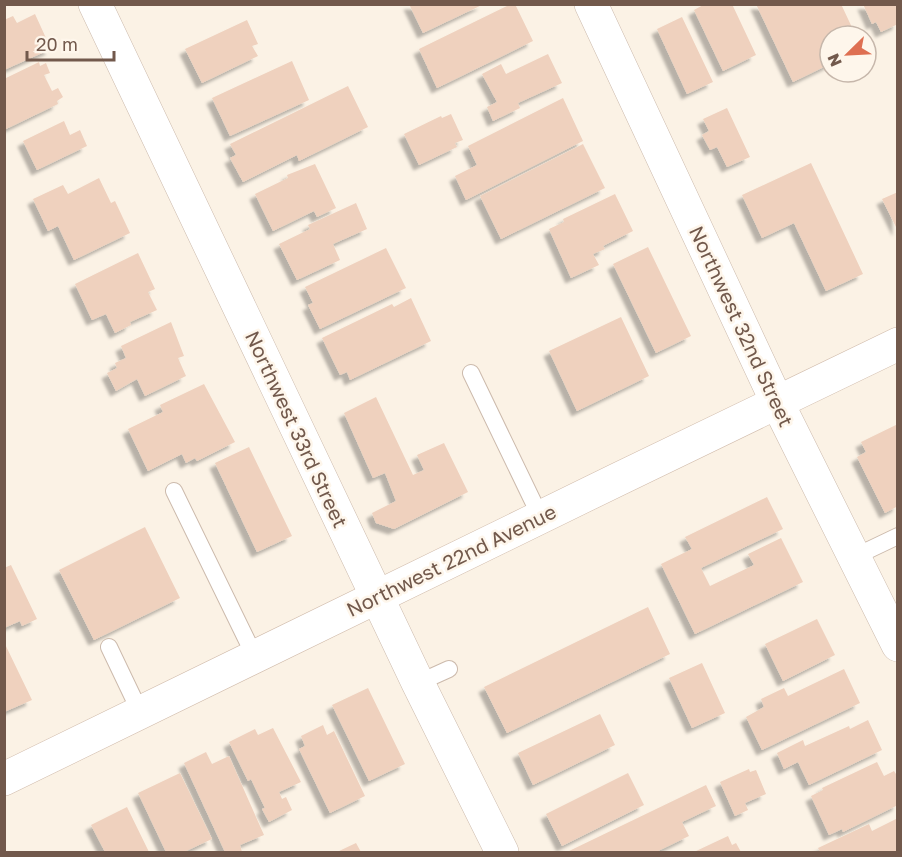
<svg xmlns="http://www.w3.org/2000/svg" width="902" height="857" font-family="'Golos Text',sans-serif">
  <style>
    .building { fill: #efd1be; filter: url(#shadow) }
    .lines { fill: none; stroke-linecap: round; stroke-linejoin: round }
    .lane-casing { stroke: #ccbaac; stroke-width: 18 }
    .street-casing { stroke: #ccbaac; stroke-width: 34 }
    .secondary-casing { stroke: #d1bcac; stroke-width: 34 }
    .lane { stroke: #fff; stroke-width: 16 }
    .street { stroke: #fff; stroke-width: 33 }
    .secondary { stroke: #fff; stroke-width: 33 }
    .labels { text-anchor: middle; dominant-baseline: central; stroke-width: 5; stroke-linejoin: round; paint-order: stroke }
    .street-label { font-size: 20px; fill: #72594c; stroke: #fef6eb }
  </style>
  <defs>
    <filter id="shadow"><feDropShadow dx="-5.5" dy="5.5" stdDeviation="1.5" flood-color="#0004"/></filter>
  </defs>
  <rect width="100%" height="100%" fill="#fbf2e5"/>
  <path class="building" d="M 409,4 L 484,4 L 423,33 Z
    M 511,4 L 515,4 L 533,41 L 437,88 L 419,49 Z
    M 705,4 L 732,4 L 756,55 L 723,71 L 694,10 Z
    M 756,4 L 841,4 L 856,36 L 830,36 L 830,64 L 793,82 Z
    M 863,4 L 898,4 L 898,24 L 881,32 L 876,22 L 872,24 Z
    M 35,14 L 51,49 L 4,70 L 4,20 L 13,16 L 17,23 Z
    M 682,17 L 713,82 L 687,94 L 657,29 Z
    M 247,20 L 258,44 L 252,46 L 258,56 L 202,83 L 185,49 Z
    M 548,54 L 562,83 L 518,103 L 520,108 L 493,121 L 487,107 L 497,102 L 482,74 L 501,64 L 506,74 Z
    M 292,61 L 309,100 L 230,136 L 212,98 Z
    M 39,62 L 40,66 L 46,63 L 50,73 L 44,75 L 52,91 L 58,88 L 63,97 L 57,101 L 58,104 L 4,130 L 4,79 Z
    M 348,86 L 368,127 L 299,161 L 297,155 L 243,182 L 230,158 L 236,155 L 230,144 Z
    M 563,98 L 583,141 L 466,200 L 455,176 L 477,165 L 468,146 Z
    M 727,108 L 750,157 L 727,167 L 717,147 L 710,150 L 702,135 L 709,131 L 703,119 Z
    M 451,114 L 463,140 L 455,143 L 457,147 L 419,165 L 404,134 L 441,116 L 442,118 Z
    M 64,121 L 70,135 L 80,130 L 87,146 L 37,170 L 23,141 Z
    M 583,144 L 605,188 L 501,239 L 480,196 Z
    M 811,163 L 863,274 L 826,291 L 794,223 L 762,238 L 742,195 Z
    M 315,164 L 336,208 L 317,217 L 314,211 L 273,231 L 255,194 L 288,178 L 287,175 Z
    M 99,178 L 111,203 L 115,201 L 130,233 L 74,260 L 58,226 L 48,231 L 33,199 L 63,185 L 68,194 Z
    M 898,192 L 898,231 L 882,199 Z
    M 615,194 L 633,231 L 603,246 L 605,249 L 593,254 L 599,265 L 571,278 L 549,229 L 564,222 L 563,219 Z
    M 356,203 L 367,229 L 333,244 L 340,260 L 297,280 L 279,244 L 310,229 L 308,225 Z
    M 648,247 L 691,336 L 656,353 L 613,264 Z
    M 386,248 L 406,288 L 320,329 L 308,305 L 313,303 L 305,287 Z
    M 138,253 L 155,289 L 148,292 L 157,310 L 130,322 L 131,325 L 115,333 L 106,314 L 92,320 L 75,284 Z
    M 411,298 L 431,341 L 350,380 L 347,372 L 340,375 L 322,338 L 392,304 L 394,307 Z
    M 621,317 L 649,376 L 577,411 L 549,351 Z
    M 171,322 L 184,356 L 178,358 L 186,376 L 145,396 L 137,379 L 116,391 L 107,373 L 117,368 L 115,363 L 126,358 L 121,346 Z
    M 204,384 L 235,442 L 197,461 L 195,458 L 186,463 L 182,454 L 148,471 L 128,429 L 163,412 L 160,405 Z
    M 376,397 L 413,475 L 424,470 L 417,455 L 444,443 L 468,492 L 394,529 L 376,523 L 372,513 L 396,501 L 385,473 L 373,478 L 344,413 Z
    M 898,424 L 898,506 L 885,513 L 857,457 L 866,452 L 861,442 Z
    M 249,447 L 292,536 L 257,552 L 215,463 Z
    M 767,497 L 783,529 L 701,568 L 710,586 L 754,565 L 748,554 L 781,538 L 803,582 L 695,634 L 661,564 L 692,549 L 685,537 Z
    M 145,527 L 180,598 L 94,640 L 59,570 Z
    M 11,565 L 37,619 L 22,626 L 20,621 L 4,628 L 4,568 Z
    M 648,607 L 670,654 L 507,733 L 484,687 Z
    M 817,619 L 835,655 L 783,681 L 765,644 Z
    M 4,642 L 32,700 L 4,712 Z
    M 702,663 L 725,713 L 692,728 L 669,678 Z
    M 844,669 L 860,703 L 762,750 L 746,717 L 764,707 L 761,699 L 784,688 L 788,696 Z
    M 368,688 L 405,764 L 369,781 L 332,705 Z
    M 600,714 L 615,745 L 533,785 L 518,753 Z
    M 868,720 L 882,750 L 809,785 L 798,762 L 784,769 L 777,753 L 803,740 L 805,746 L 849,726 L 850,729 Z
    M 323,725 L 327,735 L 334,731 L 365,796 L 330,813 L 299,749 L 305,746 L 301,736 Z
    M 273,728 L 301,782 L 279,792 L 282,799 L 286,797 L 292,810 L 269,822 L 262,809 L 265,808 L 251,779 L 248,781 L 229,742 L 255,729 L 258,735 Z
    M 206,752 L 212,764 L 229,756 L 264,835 L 240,845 L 242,852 L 225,852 L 184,763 Z
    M 877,762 L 884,776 L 894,771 L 898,777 L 898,805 L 843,832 L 842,829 L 829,835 L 811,796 L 823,790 L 822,788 Z
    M 749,769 L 750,772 L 756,770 L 766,794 L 745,803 L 748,810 L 735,816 L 720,782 Z
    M 180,773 L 212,839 L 184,852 L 166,852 L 138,793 Z
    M 628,773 L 644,805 L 562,846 L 546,814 Z
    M 706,785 L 716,806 L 682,822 L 689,836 L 656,852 L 567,852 Z
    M 127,807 L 149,852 L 105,852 L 91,825 Z
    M 898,818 L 898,852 L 820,852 L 818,848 L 869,824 L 872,831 Z
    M 728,836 L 732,845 L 736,843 L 741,852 L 694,852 Z
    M 356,843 L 361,852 L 337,852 Z"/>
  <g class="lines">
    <defs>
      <path id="lane" d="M 471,373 L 540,516
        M 174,491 L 255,657
        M 854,557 L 898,536
        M 109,647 L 141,714
        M 418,683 L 449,669"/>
      <path id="street" d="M 95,4 L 418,683 L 502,852
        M 591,4 L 777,402 L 898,645"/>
      <path id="secondary" d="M 4,779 C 302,635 599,487 898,344"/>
    </defs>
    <use href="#lane" class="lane-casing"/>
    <use href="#street" class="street-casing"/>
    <use href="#secondary" class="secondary-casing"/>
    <use href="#lane" class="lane"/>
    <use href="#street" class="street"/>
    <use href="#secondary" class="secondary"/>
  </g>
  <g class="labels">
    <g class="street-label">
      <text transform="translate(742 326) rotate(65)">Northwest 32nd Street</text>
      <text transform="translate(297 429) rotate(65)">Northwest 33rd Street</text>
      <text transform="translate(451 560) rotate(-26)">Northwest 22nd Avenue</text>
    </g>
  </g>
  <rect width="902" height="857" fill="none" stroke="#72594c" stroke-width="12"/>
  <g transform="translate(848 54) rotate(246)"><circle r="28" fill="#fef6eb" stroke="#c6b7ab" stroke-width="1.5"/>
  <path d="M0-4.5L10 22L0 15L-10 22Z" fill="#de6f51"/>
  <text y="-9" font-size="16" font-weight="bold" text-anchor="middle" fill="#72594c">N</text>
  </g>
  <path d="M27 51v9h87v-9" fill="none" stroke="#72594c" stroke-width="3"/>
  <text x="36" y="51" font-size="18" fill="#72594c" stroke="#fef6eb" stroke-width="4.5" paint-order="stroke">20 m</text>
</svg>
